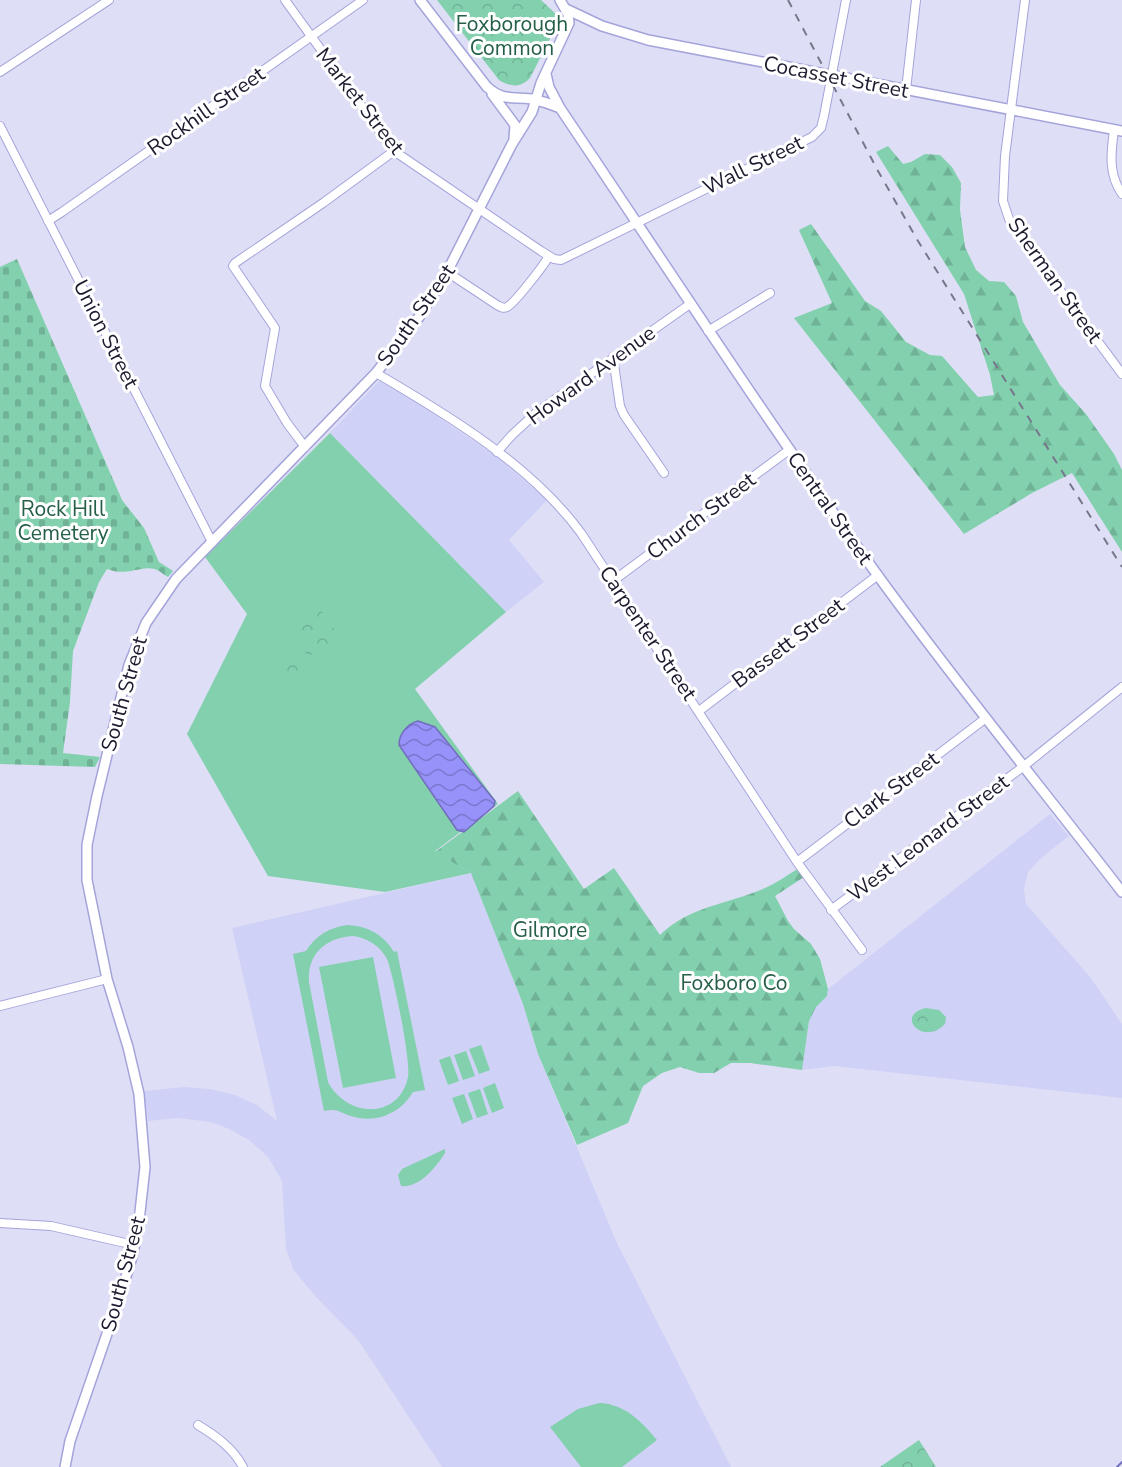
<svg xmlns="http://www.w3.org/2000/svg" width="1122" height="1467" font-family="'Nunito Sans',sans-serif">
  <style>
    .built { fill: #d0d1f7 }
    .grass { fill: #82d0ad; fill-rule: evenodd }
    .forest { fill: url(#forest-firs) }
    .cemetery { fill: url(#cemetery-stones) }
    .park { fill: url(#park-crowns) }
    .water { fill: url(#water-waves); stroke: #726ebd; stroke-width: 1.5 }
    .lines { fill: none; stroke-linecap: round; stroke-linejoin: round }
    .stream { stroke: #726ebd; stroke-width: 2 }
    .minor-casing { stroke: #a4a4db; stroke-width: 10 }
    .major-casing { stroke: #a4a4db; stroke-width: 12 }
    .minor { stroke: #fff; stroke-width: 8 }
    .major { stroke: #fff; stroke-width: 9 }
    .rail { stroke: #77768c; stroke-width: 2; stroke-dasharray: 8 8; stroke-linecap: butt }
    .labels { text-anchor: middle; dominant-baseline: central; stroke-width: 6; stroke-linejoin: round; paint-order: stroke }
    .park-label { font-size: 21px; fill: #255f48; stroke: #fff }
    .street-label { font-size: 21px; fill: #1c1b2f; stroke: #fff }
  </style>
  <defs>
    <pattern id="forest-firs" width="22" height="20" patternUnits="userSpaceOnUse" patternTransform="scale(1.5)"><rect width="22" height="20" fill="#82d0ad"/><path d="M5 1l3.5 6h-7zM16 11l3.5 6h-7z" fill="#70b295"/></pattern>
    <pattern id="cemetery-stones" width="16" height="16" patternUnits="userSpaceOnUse" patternTransform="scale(1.5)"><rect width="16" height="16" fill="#82d0ad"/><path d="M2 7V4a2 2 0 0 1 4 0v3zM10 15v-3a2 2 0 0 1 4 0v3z" fill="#70b295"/></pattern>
    <pattern id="park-crowns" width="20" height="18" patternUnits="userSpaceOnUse" patternTransform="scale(1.5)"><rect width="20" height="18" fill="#82d0ad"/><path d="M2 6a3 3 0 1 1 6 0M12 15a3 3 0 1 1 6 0" fill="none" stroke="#70b295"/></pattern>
    <pattern id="water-waves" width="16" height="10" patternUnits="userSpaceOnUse" patternTransform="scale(1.5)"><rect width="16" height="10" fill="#9791fa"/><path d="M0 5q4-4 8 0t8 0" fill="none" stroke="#7a76cb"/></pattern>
  </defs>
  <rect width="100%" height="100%" fill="#dedff6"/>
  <path class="built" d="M 379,381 L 412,399 L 497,457 L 547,500 L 509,540 L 544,582 L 506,612 L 330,433 Z
    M 1050,814 L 1069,836 L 1041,858 L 1028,872 L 1024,889 L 1026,904 L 1091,978 L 1122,1024 L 1122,1098 L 834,1066 L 802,1070 L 809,1021 L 816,1007 L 827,996 L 828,989 Z
    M 471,873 L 523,1004 L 538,1054 L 616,1241 L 731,1467 L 442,1467 L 358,1340 L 315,1296 L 293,1269 L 286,1249 L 282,1181 L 268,1157 L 249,1140 L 229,1129 L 211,1122 L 178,1118 L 148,1121 L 144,1091 L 184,1087 L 210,1089 L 235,1095 L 257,1105 L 277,1121 L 232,928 Z"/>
  <path class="grass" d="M 330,433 L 506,612 L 415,689 L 498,804 L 435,851 L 471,873 L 385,892 L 268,876 L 187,734 L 247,614 L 205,557 Z
    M 348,925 C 368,926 384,935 394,952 L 397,951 L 425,1090 L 413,1092 C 400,1114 375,1124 351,1116 C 338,1112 338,1108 324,1111 L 293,954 L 306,951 C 316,935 330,927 348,925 ZM 354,936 C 369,939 380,946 387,959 C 394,977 411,1061 408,1077 C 399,1120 347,1118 328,1082 L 309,982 C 307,953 327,937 354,936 Z
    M 373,957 L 396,1078 L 343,1088 L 319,967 Z
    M 481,1045 L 490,1070 L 479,1074 L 469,1049 Z
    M 466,1051 L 475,1076 L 463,1080 L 454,1055 Z
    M 450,1056 L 459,1081 L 448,1085 L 439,1060 Z
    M 495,1083 L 504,1108 L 492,1113 L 483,1088 Z
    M 480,1089 L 488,1114 L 477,1118 L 468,1093 Z
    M 464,1094 L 473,1119 L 462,1124 L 452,1098 Z
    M 445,1149 L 445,1153 C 436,1167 420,1188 401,1186 L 398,1175 L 402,1169 Z
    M 599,1403 C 625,1404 641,1421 657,1440 L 622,1467 L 581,1467 L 550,1427 L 578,1409 Z"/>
  <path class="forest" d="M 888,146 L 903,164 L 911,162 L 925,154 L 940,155 L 952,167 L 961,183 L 960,210 L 965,247 L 976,270 L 989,281 L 1004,282 L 1016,296 L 1023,322 L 1060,385 L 1086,414 L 1114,454 L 1122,470 L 1122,552 L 1072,473 L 1032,493 L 964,534 L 794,318 L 832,303 L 799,230 L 811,224 L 865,301 L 881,311 L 906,342 L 930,355 L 942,356 L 978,397 L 994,395 L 990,375 L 964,294 L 876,152 Z
    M 518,791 L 584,889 L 614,868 L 660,935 C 689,906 729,904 765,888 C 777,883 787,875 798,869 L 804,877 L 775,896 L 788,921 L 794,929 L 811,944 L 820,959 L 828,989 L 827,996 L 816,1007 L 809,1021 L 802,1070 L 750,1063 L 731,1063 L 714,1073 L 699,1073 L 680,1067 L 662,1073 L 643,1086 L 628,1123 L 577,1145 L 538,1054 L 523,1004 L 471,873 L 435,852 Z"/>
  <path class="cemetery" d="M 17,259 L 122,500 L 144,528 L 159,562 L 173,571 L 168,577 C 164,575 160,571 155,569 C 141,565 127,577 107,569 L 99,582 L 73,651 L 70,702 L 63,753 L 100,757 L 95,767 L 0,764 L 0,267 Z"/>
  <path class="park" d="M 437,0 L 541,0 L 556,14 L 558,23 L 530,78 C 521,88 510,87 499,80 Z
    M 321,611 L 343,641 L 332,653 L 324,646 L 308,657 L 290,630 Z
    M 298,653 L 304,663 L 299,667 L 306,678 L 290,687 L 278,666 Z
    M 926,1008 L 939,1010 L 946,1017 L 945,1024 C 923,1047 894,1015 926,1008 Z
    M 919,1440 L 936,1467 L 880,1467 Z"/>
  <path class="water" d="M 418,721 L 435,727 L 495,801 L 494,806 L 464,832 L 457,830 L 399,745 C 399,734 407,724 418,721 Z"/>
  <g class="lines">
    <path class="stream" d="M 1117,1467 L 1122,1462"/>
    <defs>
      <path id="minor" d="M 285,0 L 394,151 L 541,251 L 554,259 L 561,260 L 812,137 L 821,128 L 824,116 L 846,0
        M 1025,0 L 1005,156 L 1003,201 L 1009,219 L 1025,243 L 1122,374
        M 0,72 L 109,0
        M 906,90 L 916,0
        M 0,126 L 212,542
        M 1114,130 C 1111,152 1108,174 1122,194
        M 48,221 L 62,212 L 363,0
        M 447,272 L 497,305 C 501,307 503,309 507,307 C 514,304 544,265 549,256
        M 708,331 L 770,293
        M 613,357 L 620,406 L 624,415 L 664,473
        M 376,373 C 448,415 531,465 581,533 L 797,862 L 862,950
        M 305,447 L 287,423 L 265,386 L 275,328 L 233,266 L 235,263 L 323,203 L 394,151
        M 497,452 L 512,435 L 537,412 L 690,304
        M 613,581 L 789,450
        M 699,711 L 878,575
        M 797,862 L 986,718
        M 831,910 L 1024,766 L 1122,687
        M 0,1006 L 107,979
        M 0,1223 L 51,1226 L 134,1245
        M 198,1425 C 216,1436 233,1448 243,1467"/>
      <path id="major" d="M 420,0 L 487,87 C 505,102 511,96 532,99 C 542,101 551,104 560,108
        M 566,9 L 602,26 L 648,40 L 1122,131
        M 546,74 L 549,87 L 560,108 C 665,264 767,421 876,573 C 955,682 1040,786 1122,892
        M 492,94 L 515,125 L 514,138
        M 65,1467 L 70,1441 L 117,1305 L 133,1254 L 140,1212 L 145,1167 L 139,1094 L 128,1047 L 107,979 L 87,880 L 87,845 L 97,796 L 129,665 L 146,623 L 176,579 L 376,373 L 419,317 L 447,272 L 512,144 L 532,112 L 541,83 L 569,23 L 568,14 L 560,0"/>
    </defs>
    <use href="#minor" class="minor-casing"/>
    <use href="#major" class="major-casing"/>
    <use href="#minor" class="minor"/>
    <use href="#major" class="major"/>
    <path class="rail" d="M 788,0 L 878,171 L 918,241 L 1122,567"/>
  </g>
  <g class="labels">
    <g class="park-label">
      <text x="512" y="24">Foxborough<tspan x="512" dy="24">Common</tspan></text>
      <text x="63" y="509">Rock Hill<tspan x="63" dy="24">Cemetery</tspan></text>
      <text x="550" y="930">Gilmore</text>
      <text x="734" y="983">Foxboro Co</text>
    </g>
    <g class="street-label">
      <text transform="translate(836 77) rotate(11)">Cocasset Street</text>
      <text transform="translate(360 101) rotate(52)">Market Street</text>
      <text transform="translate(206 111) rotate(-35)">Rockhill Street</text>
      <text transform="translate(753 165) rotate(-26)">Wall Street</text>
      <text transform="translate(1055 280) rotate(55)">Sherman Street</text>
      <text transform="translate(416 315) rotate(-55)">South Street</text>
      <text transform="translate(106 334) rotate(63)">Union Street</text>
      <text transform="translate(591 375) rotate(-36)">Howard Avenue</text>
      <text transform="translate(830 508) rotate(55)">Central Street</text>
      <text transform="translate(701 516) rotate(-37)">Church Street</text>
      <text transform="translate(648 633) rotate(56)">Carpenter Street</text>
      <text transform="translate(788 643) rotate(-37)">Bassett Street</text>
      <text transform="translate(124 694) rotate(-74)">South Street</text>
      <text transform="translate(891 790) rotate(-37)">Clark Street</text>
      <text transform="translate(928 838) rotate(-37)">West Leonard Street</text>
      <text transform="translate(123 1274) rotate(-75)">South Street</text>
    </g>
  </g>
</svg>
